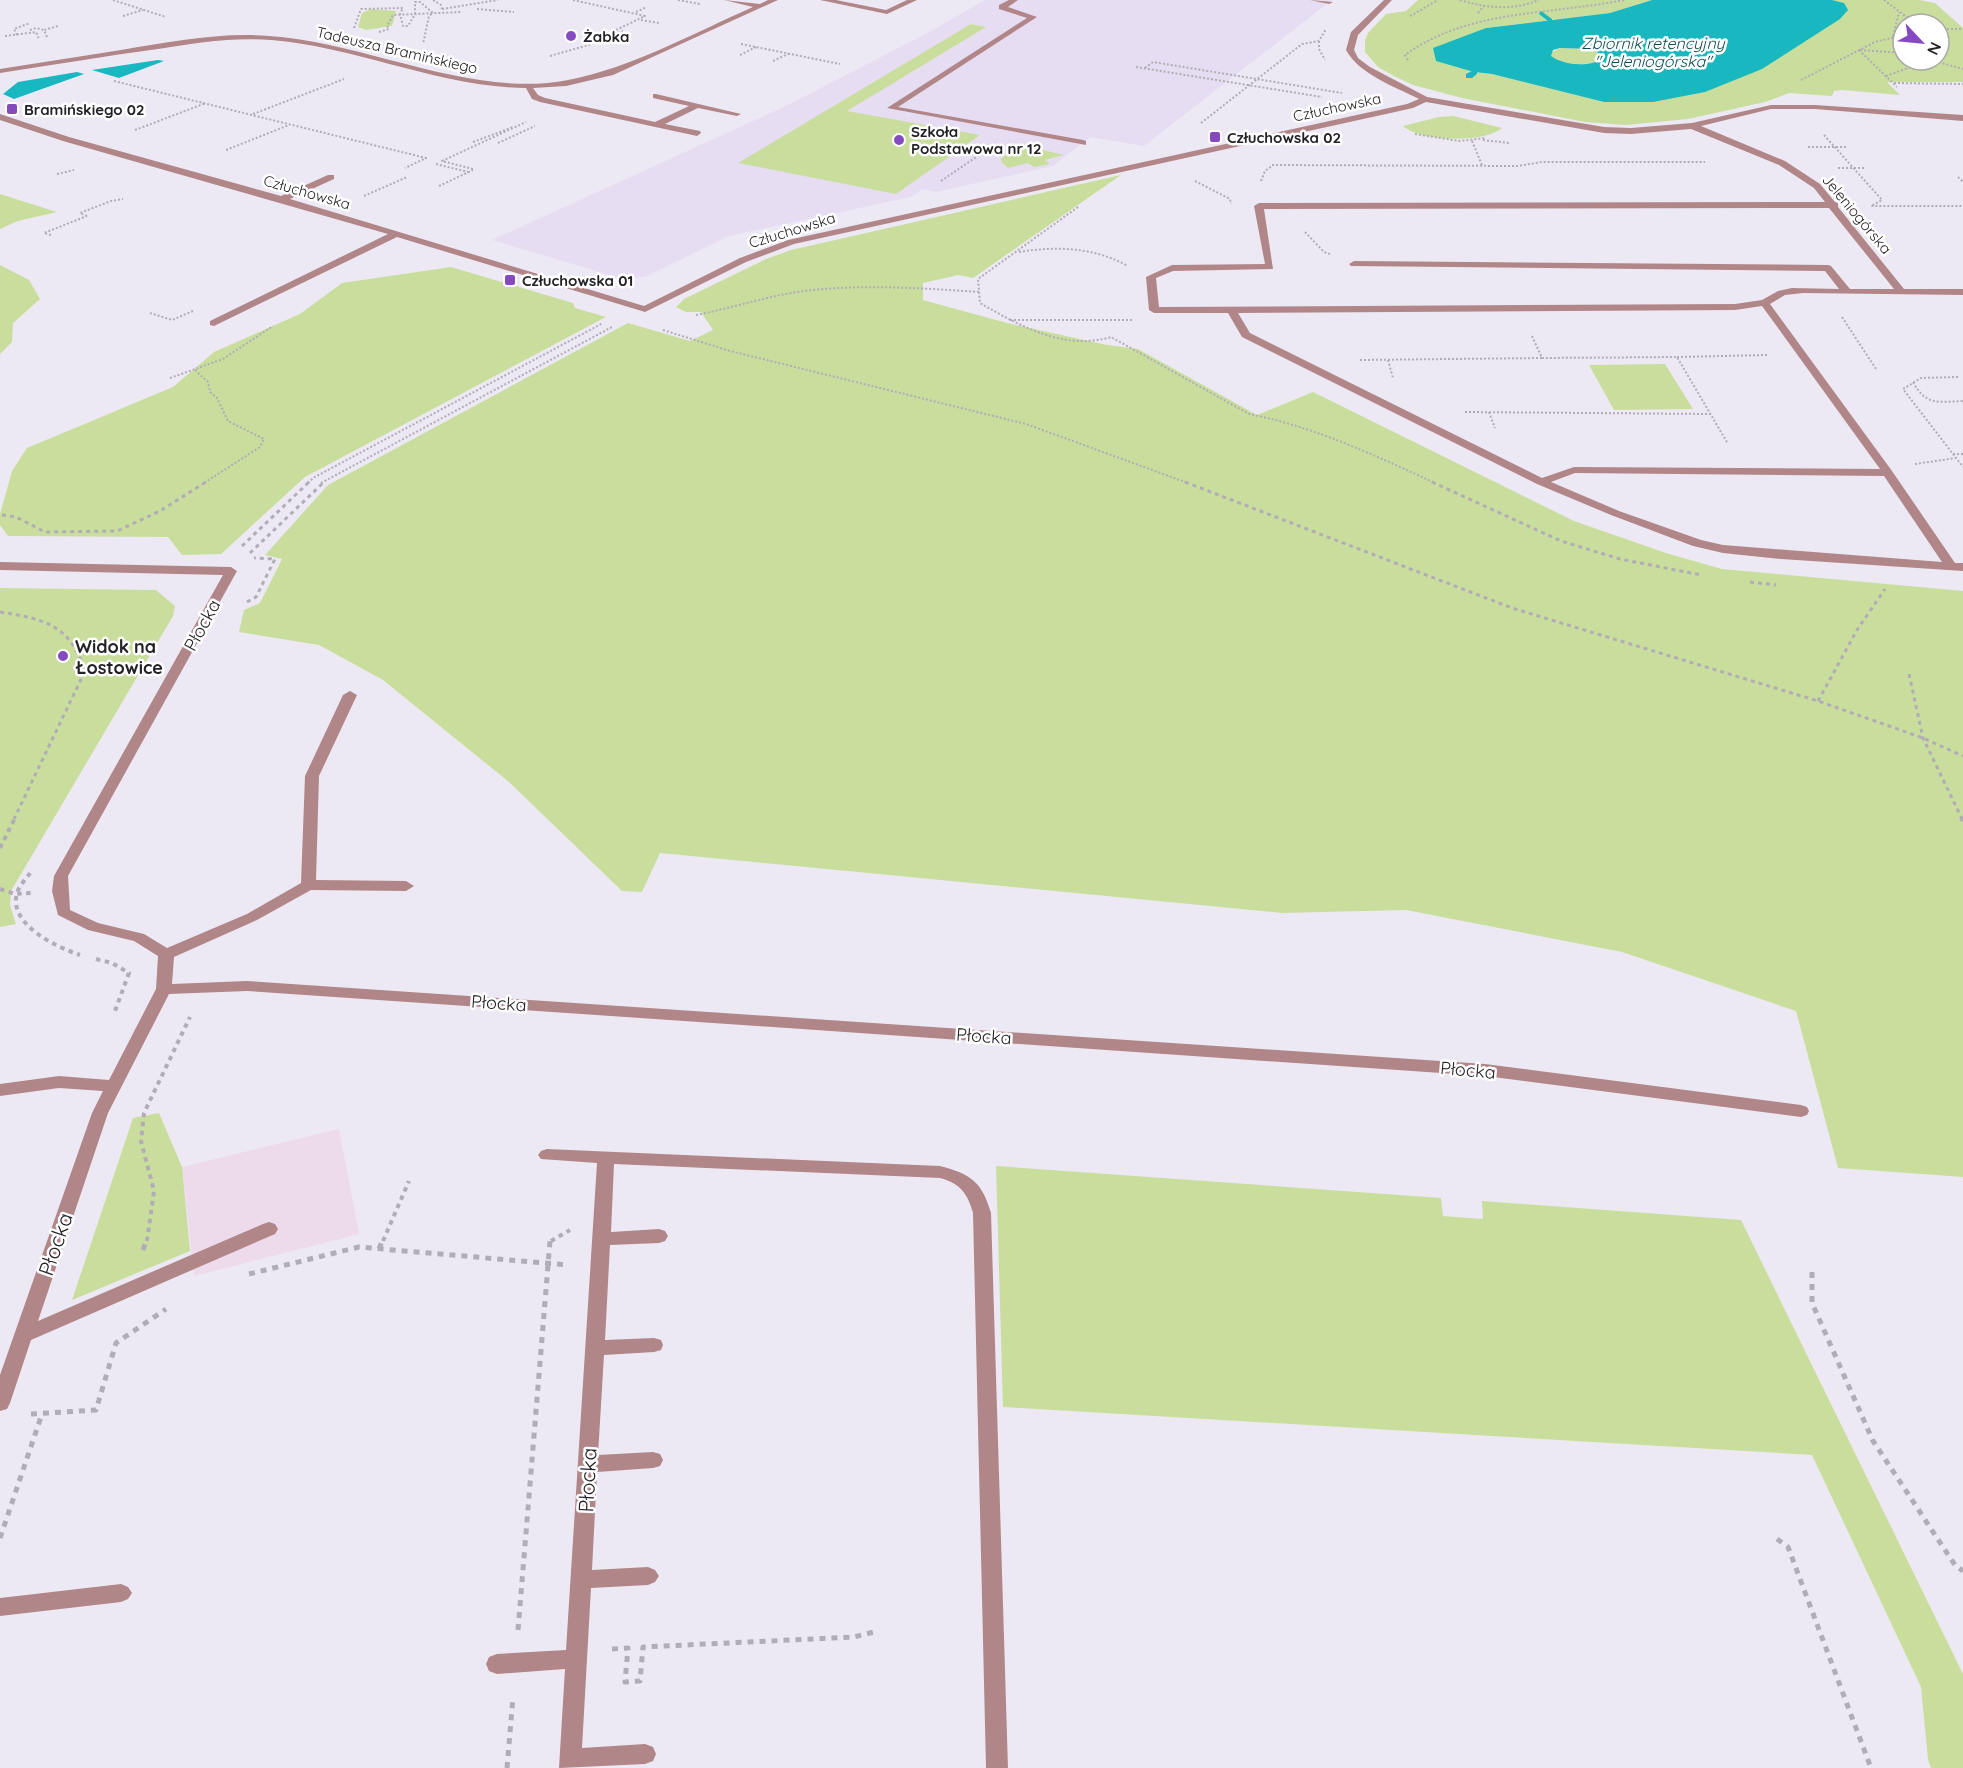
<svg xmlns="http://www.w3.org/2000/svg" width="1963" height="1768" font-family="Quicksand,sans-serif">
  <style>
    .industrial { fill: #eddbec }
    .education { fill: #e6ddf2 }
    .green { fill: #c9de9d; fill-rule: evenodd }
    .water { fill: #19b7c0; fill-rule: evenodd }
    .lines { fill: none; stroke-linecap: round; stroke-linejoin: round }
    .stream { fill: #19b7c0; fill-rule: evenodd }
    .path-far3 { stroke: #b0adb6; stroke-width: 2; stroke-dasharray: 2 2; stroke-linecap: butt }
    .path-far2 { stroke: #b0adb6; stroke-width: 3; stroke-dasharray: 4 4; stroke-linecap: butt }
    .path-far1 { stroke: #b0adb6; stroke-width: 4; stroke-dasharray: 4.5 4.5; stroke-linecap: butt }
    .path { stroke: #b0adb6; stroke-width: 5; stroke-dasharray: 6 6; stroke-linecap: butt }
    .minor { fill: #b18688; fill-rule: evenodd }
    .poi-dot { fill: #864ac0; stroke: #fff; stroke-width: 2 }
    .labels { text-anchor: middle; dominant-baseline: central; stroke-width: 5; stroke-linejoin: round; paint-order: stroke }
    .far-poi-label { font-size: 15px; font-weight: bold; fill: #232226; stroke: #fff; text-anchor: start }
    .far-street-label { font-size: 15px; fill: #232226; stroke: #fff }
    .far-water-label { font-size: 16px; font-style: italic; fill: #104d51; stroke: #fff }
    .street-label { font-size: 18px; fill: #232226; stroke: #fff }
    .poi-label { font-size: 18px; font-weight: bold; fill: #232226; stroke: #fff; text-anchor: start }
    .near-street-label { font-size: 21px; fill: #232226; stroke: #fff }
  </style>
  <rect width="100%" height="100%" fill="#ede9f4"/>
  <path class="industrial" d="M 339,1129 L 359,1234 L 194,1276 L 182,1167 Z"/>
  <path class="education" d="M 985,0 L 1332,0 L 1144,146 L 1090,137 L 1053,166 L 936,192 L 922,189 L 911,197 L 729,236 L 645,277 L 623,279 L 492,240 L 788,105 L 931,31 Z"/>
  <path class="green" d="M 1418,0 L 1652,0 L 1610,13 L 1486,28 L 1470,70 L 1474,72 L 1492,74 L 1604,102 L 1705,92 L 1843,3 L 1832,0 L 1919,0 L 1935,3 L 1963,28 L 1963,82 L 1887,82 L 1900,95 L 1842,90 L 1834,91 L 1832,96 L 1789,93 L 1765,102 L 1688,119 L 1626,125 L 1585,122 L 1462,98 L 1413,85 L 1394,76 L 1378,67 L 1365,52 L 1365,40 L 1368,33 L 1386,14 L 1406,11 ZM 1903,24 L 1939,24 L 1939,60 L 1903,60 Z
    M 371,9 L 396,11 L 392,26 L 366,30 L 358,27 L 362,13 Z
    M 971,24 L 986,27 L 847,111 L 980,135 L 896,194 L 738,163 Z
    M 1560,48 L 1590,49 L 1602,55 L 1603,58 C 1590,68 1563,65 1551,56 L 1550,53 Z
    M 1453,116 L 1502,128 C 1485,144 1418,141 1403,126 L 1439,117 Z
    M 1034,148 L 1064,155 L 1045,160 L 1050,164 L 1034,167 L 1028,163 L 1008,168 L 1002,163 L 1001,159 C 1011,149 1022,149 1034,148 Z
    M 1121,175 L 973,278 L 958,275 L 923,283 L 923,300 L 1007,323 L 1107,345 L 1138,349 L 1257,415 L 1313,392 L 1574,521 L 1666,553 L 1722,569 L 1963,591 L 1963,1177 L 1838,1168 L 1796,1011 L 1622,952 L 1406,910 L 1282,913 L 660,853 L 642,892 L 622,891 L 509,782 L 383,680 L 319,645 L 239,632 L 244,610 L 260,603 L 282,559 L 265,555 L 328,485 L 628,323 L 690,341 L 713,330 L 701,312 L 686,312 L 676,307 L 684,299 L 766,259 L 791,250 Z
    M 0,194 L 57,212 L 18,221 L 0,229 Z
    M 0,265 L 29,280 L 40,299 L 13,323 L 12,342 L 0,354 Z
    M 451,267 L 573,303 L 575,308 L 606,317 L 305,477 L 221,554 L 182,555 L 168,537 L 8,536 L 0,525 L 0,514 L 12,471 L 27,448 L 173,387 L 214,352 L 300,314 L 342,283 Z
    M 1665,364 L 1693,409 L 1614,410 L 1589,365 Z
    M 0,588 L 156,590 L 175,606 L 173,616 L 11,891 L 10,905 L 16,924 L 0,927 Z
    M 159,1113 L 182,1167 L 190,1251 L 72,1300 L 133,1118 Z
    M 996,1166 L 1441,1198 L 1443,1216 L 1483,1219 L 1482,1201 L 1741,1220 L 1963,1674 L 1963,1768 L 1931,1768 L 1928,1760 L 1921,1687 L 1812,1455 L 1003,1407 Z"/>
  <path class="water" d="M 1652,0 L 1832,0 L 1844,3 L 1848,10 L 1840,19 L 1762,69 L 1705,92 L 1653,102 L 1604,102 L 1492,74 L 1474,72 L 1436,61 L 1433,48 L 1486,28 L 1610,13 ZM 1560,48 L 1590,49 L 1602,55 L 1603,58 C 1590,68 1563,65 1551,56 L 1553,50 Z
    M 158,60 L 164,61 L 119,78 L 92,70 Z
    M 77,72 L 84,74 L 14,99 L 3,94 L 18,82 Z"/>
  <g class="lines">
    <path class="stream" d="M 1541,11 L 1552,19 L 1552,21 L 1548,21 L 1539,14 Z
      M 1474,70 L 1477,70 L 1477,74 L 1472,78 L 1466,78 L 1466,74 Z"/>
    <path class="path-far3" d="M 113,0 L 166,17
      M 433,0 L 441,5 L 442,9
      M 573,0 L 645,16 L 616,30 L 618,30
      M 678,0 L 700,4
      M 1460,0 C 1486,8 1513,11 1539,0
      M 1884,0 L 1916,24
      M 442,9 L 498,0
      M 477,9 L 514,12
      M 636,12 L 647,7
      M 1478,13 L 1484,6
      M 123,16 L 143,10
      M 1410,16 L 1438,0
      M 641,20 L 659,23
      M 354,28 L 361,9 L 403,8 L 400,14 L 403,26 L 408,26 L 415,14 L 415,2 L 420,2 L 433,13 L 429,16 L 423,44
      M 1939,29 L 1963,29
      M 30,30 L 36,28 L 44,30
      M 379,32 L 389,29 L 387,26 L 393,15 L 461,12
      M 17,35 L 14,29 L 30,23
      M 5,36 L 36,32 L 39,39
      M 1893,36 L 1899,12
      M 47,37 L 44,30 L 58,26
      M 1319,41 L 1319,49 L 1325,60
      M 587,42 L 583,42 L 623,31
      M 741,44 L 840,64
      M 1859,50 L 1897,87
      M 1860,50 L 1903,53
      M 1939,53 L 1946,40 L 1944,29
      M 740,55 L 756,47
      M 550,56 L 592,44
      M 1408,60 L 1405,55 C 1468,9 1550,15 1624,0
      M 1931,60 L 1963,69
      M 773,61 L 788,54
      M 1136,67 L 1322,97
      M 1145,68 L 1153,62 L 1342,93
      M 1886,76 L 1930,60
      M 1801,80 L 1875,42 L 1903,35
      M 114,81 L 426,158 L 405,168
      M 1894,83 L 1963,84
      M 253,114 L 344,79
      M 1201,123 L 1302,44 L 1319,41 L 1326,29
      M 135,130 L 206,103
      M 1415,134 L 1459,141 L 1485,138
      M 1824,135 L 1882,200 L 1871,206 L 1963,206
      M 1483,140 L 1509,143
      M 1472,141 L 1482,165
      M 473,142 L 513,127
      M 498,143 L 535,126
      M 1808,147 L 1847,147
      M 226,150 L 289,125
      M 436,164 L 468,172
      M 1272,165 L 1518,166 L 1542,162 L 1705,162
      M 1838,168 L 1865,168
      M 473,169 L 442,161 L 526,122
      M 57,174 L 74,170
      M 1958,177 L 1963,182
      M 941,181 L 985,151
      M 1195,181 L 1230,199 L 1231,204
      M 1261,181 L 1265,171 L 1272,166
      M 439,186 L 473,170
      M 364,196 L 407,177
      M 1078,207 L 978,279 L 980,303 C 1020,326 1064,351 1111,337 L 1249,414 C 1315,427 1374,455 1435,483
      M 87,216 L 80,213 L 111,201 L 123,199
      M 1305,232 L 1324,252 L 1330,254
      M 51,235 L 44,233 L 87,216
      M 1019,252 C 1057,246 1093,247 1128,266
      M 150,313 L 172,320 L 193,311
      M 696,315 C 732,308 767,296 804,291 C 862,284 921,288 979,292
      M 1842,317 L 1876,369
      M 1010,320 L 1132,320
      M 663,330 L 730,351 L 1026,424 L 1188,483
      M 1532,336 L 1542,358 L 1677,357 L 1728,444
      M 1677,357 L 1767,355
      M 1360,360 L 1542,358
      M 1388,360 L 1393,378
      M 195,370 L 208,382 L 210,392 L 217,398 L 228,421 L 264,439 L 260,447 L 204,483
      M 1958,377 L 1921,378 L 1903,389 L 1963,467
      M 170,378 L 223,359 L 273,326
      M 1913,382 C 1926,406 1938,402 1963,401
      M 1465,412 L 1710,414
      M 1489,412 L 1495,428
      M 1953,454 L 1963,454
      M 1915,464 L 1956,458
      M 308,483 L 313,478 L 603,323
      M 321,483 L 612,327"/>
    <path class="path-far2" d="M 1185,482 L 1512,608 L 1818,701 L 1923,738 L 1963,756
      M 1432,482 L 1561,541 L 1620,559 L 1701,575
      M 2,515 L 16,517 L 45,532 L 117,531 L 160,511 L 206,482
      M 242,546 L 309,482
      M 250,553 L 324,482
      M 1750,582 L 1776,585
      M 247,602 L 256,597 L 275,559 L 254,558
      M 0,612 C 45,619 70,625 85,671 L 14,819
      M 1909,674 L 1923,738 L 1962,819
      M 1818,701 L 1857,630 L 1885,589"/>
    <path class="path-far1" d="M 1961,818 L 1963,821
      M 0,848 L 15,818
      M 30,873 C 26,879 19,886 17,893 C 8,925 57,947 80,955
      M 0,889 L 15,894 L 31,893
      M 96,959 L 112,963 L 129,973 L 115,1011
      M 147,1241 L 154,1191 L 141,1141 L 144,1113 L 190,1017
      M 383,1241 L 409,1181
      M 551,1241 L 570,1230"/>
    <path class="path" d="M 379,1249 L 383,1239
      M 143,1250 L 147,1239
      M 1812,1272 L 1812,1303 L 1873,1441 L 1955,1565 L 1963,1571
      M 249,1274 L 359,1247 L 568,1265
      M 31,1414 L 96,1410 L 116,1343 L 166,1309
      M 0,1538 L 42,1414
      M 1777,1539 L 1788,1547 L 1871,1768
      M 518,1630 L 550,1241 L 553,1239
      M 612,1649 L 628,1648 L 625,1682 L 640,1681 L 643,1647 L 854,1637 L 874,1632
      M 507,1768 L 513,1697"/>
    <path class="minor" d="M 724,0 L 760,4 L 768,0 L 778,0 L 613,75 L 566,86 L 533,88 L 538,95 L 545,98 L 655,122 L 689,106 L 653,98 L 653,94 L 656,94 L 741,114 L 737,116 L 698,108 L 665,124 L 700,131 L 701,133 L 697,136 L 540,102 L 532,99 L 526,88 C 439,87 357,47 271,40 C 233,37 195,43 158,49 C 105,56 53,65 0,73 L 0,69 C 40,63 81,56 121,50 C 170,42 220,32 269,36 C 366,42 472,99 568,80 C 631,68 694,33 753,7 Z
      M 820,0 L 836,0 L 886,10 L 907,0 L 917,0 L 887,14 Z
      M 1009,0 L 1018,0 L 1008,7 L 1037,17 L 898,107 L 1083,140 L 1086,141 L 1086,145 L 887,108 L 1027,18 L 999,9 L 999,5 Z
      M 1310,0 L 1333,2 L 1329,4 Z
      M 1384,0 L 1392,0 L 1358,35 L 1354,50 L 1358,58 L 1370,67 L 1427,97 L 1604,127 L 1631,128 L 1692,123 L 1771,105 L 1815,105 L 1963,115 L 1963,121 L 1815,109 L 1771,109 L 1701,126 L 1785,161 L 1820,184 L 1835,202 L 1838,203 L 1838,207 L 1904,289 L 1963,289 L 1963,295 L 1803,293 L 1785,295 L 1770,304 L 1892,471 L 1955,563 L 1963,563 L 1963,571 L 1781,559 L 1723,553 L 1693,546 L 1611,515 L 1537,484 L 1242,337 L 1228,313 L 1154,313 L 1149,310 L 1146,277 L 1172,265 L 1265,264 L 1254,206 L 1259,203 L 1825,202 L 1814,188 L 1779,165 L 1691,129 L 1631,134 L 1604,133 L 1426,102 L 1413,108 L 1386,114 L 794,244 L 746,262 L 645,312 L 397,237 L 214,326 L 210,325 L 210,321 L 388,234 L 63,141 L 0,120 L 0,114 L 69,137 L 281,196 L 328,175 L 334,175 L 334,179 L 290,199 L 644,306 L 740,258 L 788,240 L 1407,104 L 1419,99 C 1394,86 1360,75 1346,50 L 1351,32 ZM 1829,208 L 1894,289 L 1850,289 L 1831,266 L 1828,265 L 1354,261 L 1349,264 L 1351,266 L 1825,271 L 1839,289 L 1792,288 L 1778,291 L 1762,300 L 1735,304 L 1159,307 L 1156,278 L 1173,271 L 1273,269 L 1264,209 ZM 1762,306 L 1880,469 L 1574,467 L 1542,478 L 1250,333 L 1238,313 L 1735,310 ZM 1575,473 L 1884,476 L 1942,562 L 1723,545 L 1701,540 L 1619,511 L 1551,482 Z
      M 0,562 L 231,567 L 237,571 L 68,876 L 70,910 L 98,923 L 144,934 L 167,948 L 247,914 L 301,883 L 305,776 L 343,695 L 350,691 L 357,695 L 319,776 L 316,880 L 406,881 L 414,886 L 406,891 L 311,890 L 257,920 L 174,957 L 172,984 L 247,981 L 1485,1064 L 1801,1105 L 1807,1107 L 1809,1111 L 1807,1115 L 1801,1117 L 1485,1076 L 247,991 L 169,994 L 108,1113 L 38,1321 L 263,1224 L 269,1222 L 275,1224 L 278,1229 L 275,1234 L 31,1340 L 10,1403 L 7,1409 L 0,1411 L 0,1375 L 92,1113 L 103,1091 L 59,1088 L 0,1096 L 0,1084 L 59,1076 L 109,1080 L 156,989 L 158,956 L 134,941 L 88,930 L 58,915 L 52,891 L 54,876 L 223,575 L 0,570 Z
      M 547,1149 L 940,1166 C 971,1174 982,1182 991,1213 L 1008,1768 L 986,1768 L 973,1213 C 968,1194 960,1183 940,1178 L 614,1164 L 611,1232 L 659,1229 L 665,1231 L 668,1236 L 665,1241 L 659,1243 L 610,1245 L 605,1340 L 654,1338 L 661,1340 L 663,1345 L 661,1350 L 654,1352 L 604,1355 L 598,1455 L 653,1452 L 660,1454 L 663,1460 L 660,1466 L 653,1468 L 597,1472 L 592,1570 L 648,1567 L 655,1570 L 659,1576 L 655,1582 L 648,1585 L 591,1588 L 582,1748 L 645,1744 L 653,1747 L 656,1754 L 653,1761 L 645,1764 L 559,1768 L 565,1669 L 497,1674 L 489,1671 L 486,1664 L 489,1657 L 497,1654 L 566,1650 L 597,1163 L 541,1159 L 538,1155 L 541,1151 Z
      M 121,1584 L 128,1587 L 132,1593 L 128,1599 L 121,1602 L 0,1616 L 0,1598 Z"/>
  </g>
  <g class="poi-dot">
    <circle cx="571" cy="36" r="6"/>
    <rect x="6" y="103" width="12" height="12" rx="3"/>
    <rect x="1209" y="131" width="12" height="12" rx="3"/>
    <circle cx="899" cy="140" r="6"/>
    <rect x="504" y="274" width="12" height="12" rx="3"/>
    <circle cx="63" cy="656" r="6"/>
  </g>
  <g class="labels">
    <g class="far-poi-label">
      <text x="583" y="36">Żabka</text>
      <text x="24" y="109">Bramińskiego 02</text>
      <text x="911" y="131">Szkoła<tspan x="911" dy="17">Podstawowa nr 12</tspan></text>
      <text x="1227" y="137">Człuchowska 02</text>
      <text x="522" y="280">Człuchowska 01</text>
    </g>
    <g class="far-street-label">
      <text transform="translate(397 50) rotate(13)">Tadeusza Bramińskiego</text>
      <text transform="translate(1337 107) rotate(-12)">Człuchowska</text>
      <text transform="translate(307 192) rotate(16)">Człuchowska</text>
      <text transform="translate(1857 214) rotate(50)">Jeleniogórska</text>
      <text transform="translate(792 230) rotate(-17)">Człuchowska</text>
    </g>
    <g class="far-water-label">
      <text x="1653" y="43">Zbiornik retencyjny<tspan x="1653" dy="18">"Jeleniogórska"</tspan></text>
    </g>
    <g class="street-label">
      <text transform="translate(202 625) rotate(-61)">Płocka</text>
      <text transform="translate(499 1003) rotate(4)">Płocka</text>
      <text transform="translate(984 1036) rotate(4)">Płocka</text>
      <text transform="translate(1468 1070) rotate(5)">Płocka</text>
    </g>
    <g class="poi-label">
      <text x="75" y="646">Widok na<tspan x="75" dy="21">Łostowice</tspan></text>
    </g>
    <g class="near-street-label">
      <text transform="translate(55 1244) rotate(-71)">Płocka</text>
      <text transform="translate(587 1480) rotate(-87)">Płocka</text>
    </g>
  </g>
  <g transform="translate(1921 42) rotate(116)"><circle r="28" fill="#ffffff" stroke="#a7a7a8" stroke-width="1.5"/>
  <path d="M0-4.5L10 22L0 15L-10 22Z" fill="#864ac0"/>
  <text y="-9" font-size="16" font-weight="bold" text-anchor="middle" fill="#232226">N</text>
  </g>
</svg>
